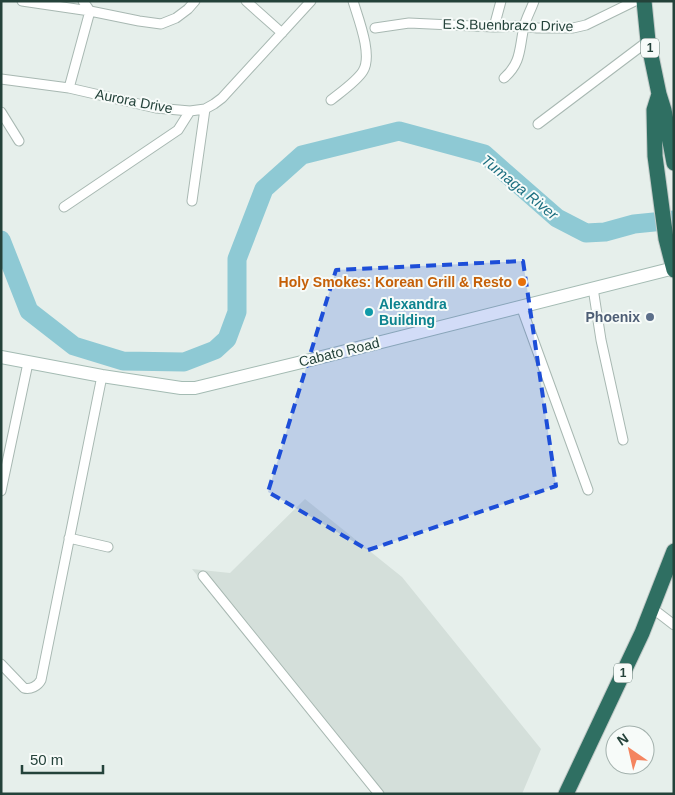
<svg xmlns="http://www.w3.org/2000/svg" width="675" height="795" font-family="Arial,sans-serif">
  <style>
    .built { fill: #d4dfda }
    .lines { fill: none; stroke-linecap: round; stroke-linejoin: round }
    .river { stroke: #8ec9d4; stroke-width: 19 }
    .street-casing { stroke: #a8b8b2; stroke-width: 11 }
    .secondary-casing { stroke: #a4bbb3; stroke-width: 14 }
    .highway-casing { stroke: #c2cac8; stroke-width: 17 }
    .street { stroke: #fff; stroke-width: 9 }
    .secondary { stroke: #fff; stroke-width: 12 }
    .highway { stroke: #2f6f62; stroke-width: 15 }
    .marked { fill: #1d4ed8; fill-opacity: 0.2; stroke: #1d4ed8; stroke-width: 4; stroke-dasharray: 10 6; stroke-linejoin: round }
    .food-dot { fill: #e8710a; stroke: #f7fbf9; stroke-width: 2 }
    .culture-dot { fill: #0f9aa8; stroke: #f7fbf9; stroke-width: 2 }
    .service-dot { fill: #5c6f8a; stroke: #f7fbf9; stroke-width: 2 }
    .labels { text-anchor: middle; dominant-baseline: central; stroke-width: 4; stroke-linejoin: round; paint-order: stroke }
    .shield { fill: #f7fbf9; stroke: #637a73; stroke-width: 1 }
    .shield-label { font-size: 12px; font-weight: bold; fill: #24423a }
    .street-label { font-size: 14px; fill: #24423a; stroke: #f7fbf9 }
    .food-label { font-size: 14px; font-weight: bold; fill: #c56008; stroke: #f7fbf9; text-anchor: end }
    .culture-label { font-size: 14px; font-weight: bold; fill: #0d838f; stroke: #f7fbf9; text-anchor: start }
    .service-label { font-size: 14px; font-weight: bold; fill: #4e5e75; stroke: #f7fbf9; text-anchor: end }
    .water-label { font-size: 15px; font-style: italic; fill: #1c6f80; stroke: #f7fbf9 }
  </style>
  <rect width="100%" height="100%" fill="#e6efeb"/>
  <path class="built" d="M 305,499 L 402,577 L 541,749 L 522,794 L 376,794 L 192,569 L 230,573 Z"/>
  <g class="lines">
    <path class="river" d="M 1,240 L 29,311 L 74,346 L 123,361 L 184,362 L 215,350 L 227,339 L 237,312 L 237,259 L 264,189 L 302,155 L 399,131 L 484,154 L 557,218 L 586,233 L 605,232 L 634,224 L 674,220"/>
    <defs>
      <path id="street" d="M 22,1 L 90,11 L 139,21 L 161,24 L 176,18 L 188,9 L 195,1
        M 246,1 L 282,33
        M 494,27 L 501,1
        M 375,28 L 409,23 L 494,27 L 524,26 L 537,28 L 573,28 L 586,25 L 635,1
        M 504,78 C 522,62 519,48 524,27 C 526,18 531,10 534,1
        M 1,79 L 69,88 L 156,108 L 190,111 L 205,109 L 214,104 L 222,98 L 311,1
        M 69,88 L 90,11 L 83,1
        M 331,100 C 341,92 357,81 363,71 C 373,55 358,18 353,1
        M 1,112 L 19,141
        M 538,124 L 648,41
        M 192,201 L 205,109
        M 64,207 L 178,130 L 190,111
        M 593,288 L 601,340 L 623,440
        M 521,306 L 588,490
        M 1,491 L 28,363
        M 69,538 L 108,547
        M 203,576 L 379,794
        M 652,608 L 674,625
        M 1,664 L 24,688 C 30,690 38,686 41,680 L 102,376"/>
      <path id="secondary" d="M 1,357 L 102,376 L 181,388 L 195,388 L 310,360 L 674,268"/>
      <path id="highway" d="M 644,1 L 648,41 L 659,94 L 664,110 L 674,163
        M 659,94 L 654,110 L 655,156 L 666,239 L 674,270
        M 566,794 L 642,633 L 674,551"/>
    </defs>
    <use href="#street" class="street-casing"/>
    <use href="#secondary" class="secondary-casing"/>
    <use href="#highway" class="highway-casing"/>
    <use href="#street" class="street"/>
    <use href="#secondary" class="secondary"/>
    <use href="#highway" class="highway"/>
  </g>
  <path class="marked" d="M 523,261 L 556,486 L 368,550 L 268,492 L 336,270 Z"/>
  <circle class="food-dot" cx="522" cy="282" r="5"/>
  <circle class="culture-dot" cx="369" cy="312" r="5"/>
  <circle class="service-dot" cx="650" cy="317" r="5"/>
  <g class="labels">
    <g class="shield">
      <rect x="641" y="38.5" width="18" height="19" rx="4"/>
      <rect x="614" y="663.5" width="18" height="19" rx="4"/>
    </g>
    <g class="shield-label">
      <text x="650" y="48">1</text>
      <text x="623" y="673">1</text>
    </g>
    <g class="street-label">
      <text transform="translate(508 25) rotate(1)">E.S.Buenbrazo Drive</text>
      <text transform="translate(134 101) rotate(11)">Aurora Drive</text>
      <text transform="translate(339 352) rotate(-14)">Cabato Road</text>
    </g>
    <g class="food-label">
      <text x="512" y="282">Holy Smokes: Korean Grill &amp; Resto</text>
    </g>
    <g class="culture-label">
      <text x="379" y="304">Alexandra<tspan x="379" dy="16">Building</tspan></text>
    </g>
    <g class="service-label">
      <text x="640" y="317">Phoenix</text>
    </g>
    <g class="water-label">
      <text transform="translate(520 187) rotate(39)">Tumaga River</text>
    </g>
  </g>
  <rect width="675" height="795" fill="none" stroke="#24423a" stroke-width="5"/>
  <g transform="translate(630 750) rotate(326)"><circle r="24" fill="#f7fbf9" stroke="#a3b1ad"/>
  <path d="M0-4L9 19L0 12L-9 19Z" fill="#f4845f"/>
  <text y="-8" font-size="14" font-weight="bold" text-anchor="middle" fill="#24423a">N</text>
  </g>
  <path d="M22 765v8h81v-8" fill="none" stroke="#24423a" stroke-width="2.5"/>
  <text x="30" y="765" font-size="15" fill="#24423a" stroke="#f7fbf9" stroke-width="4" paint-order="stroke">50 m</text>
</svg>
